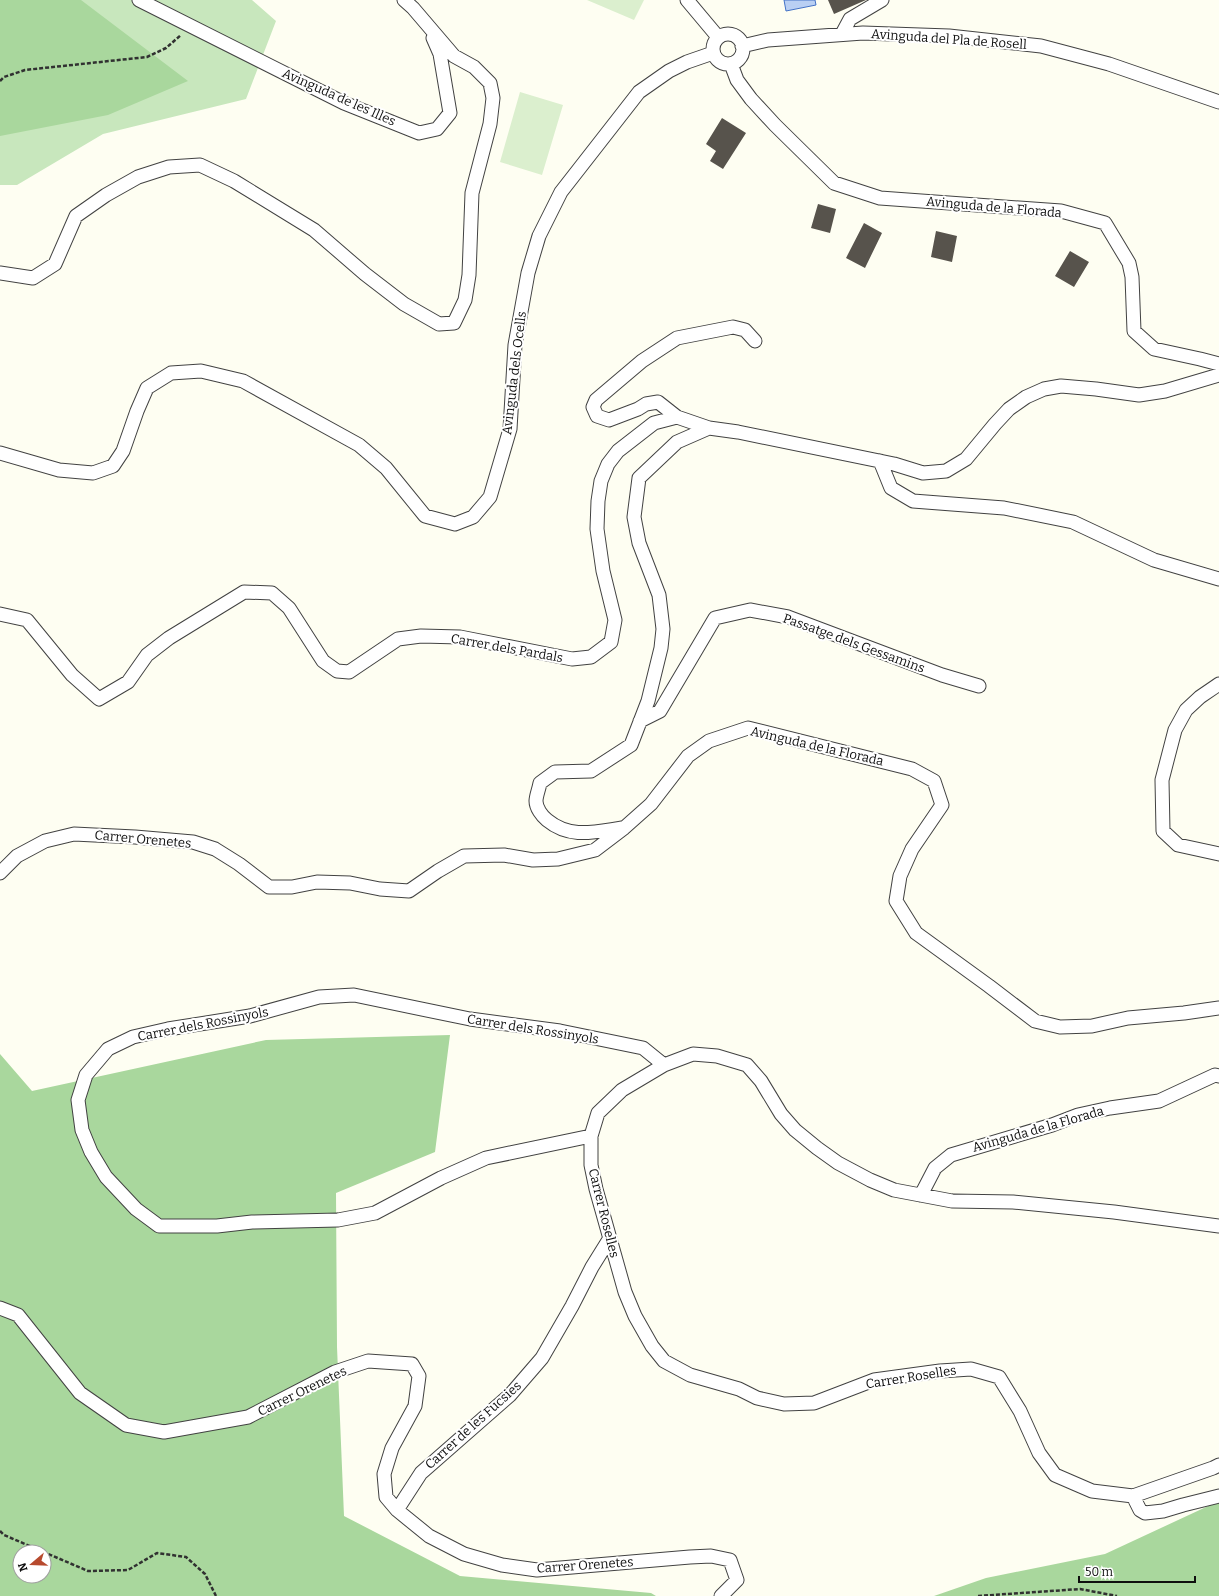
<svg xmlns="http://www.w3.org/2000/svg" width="1219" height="1596" font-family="Bitter,serif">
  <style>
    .green { fill: #c8e7bd }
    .forest { fill: #a9d79d; fill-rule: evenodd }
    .pitch { fill: #dbefce }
    .water { fill: #b9cff3; stroke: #4472c6 }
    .building { fill: #57534c }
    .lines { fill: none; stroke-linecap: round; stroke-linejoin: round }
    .street-casing { stroke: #424242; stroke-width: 15 }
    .path { stroke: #313131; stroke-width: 2.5; stroke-dasharray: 4 2; stroke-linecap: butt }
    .street { stroke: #fff; stroke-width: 13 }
    .labels { text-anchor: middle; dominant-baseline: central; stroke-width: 4; stroke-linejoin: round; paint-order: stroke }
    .street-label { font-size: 13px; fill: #0f0f0f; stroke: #fff }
  </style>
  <rect width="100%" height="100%" fill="#fefef2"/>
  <path class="green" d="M 0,0 L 252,0 L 276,21 L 246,99 L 103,134 L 17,185 L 0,185 Z"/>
  <path class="forest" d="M 0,0 L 81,0 L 188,81 L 108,115 L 0,136 Z
    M 450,1035 L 435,1152 L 336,1193 L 337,1347 L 344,1516 L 460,1576 L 651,1593 L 656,1596 L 0,1596 L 0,1054 L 32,1091 L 266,1040 ZM 20,1552 L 44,1552 L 44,1576 L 20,1576 Z
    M 1219,1501 L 1219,1596 L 934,1596 L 986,1578 L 1105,1554 Z"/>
  <path class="pitch" d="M 587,0 L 644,0 L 634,20 Z
    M 520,92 L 563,105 L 542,175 L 500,162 Z"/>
  <path class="water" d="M 784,0 L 815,0 L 816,5 L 786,11 Z"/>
  <path class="building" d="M 828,0 L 866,0 L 834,14 Z
    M 722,118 L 746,133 L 723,169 L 710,161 L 716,151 L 706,144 Z
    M 818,204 L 836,209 L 830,233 L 811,228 Z
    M 864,223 L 882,233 L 865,268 L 846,258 Z
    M 936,231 L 957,236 L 952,262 L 931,257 Z
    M 1070,251 L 1089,262 L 1074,287 L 1055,276 Z"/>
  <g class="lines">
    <defs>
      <path id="street" d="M 139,0 L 344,103 L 419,133 L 437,129 L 450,113 L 440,54 L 433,38
        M 687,0 L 718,37
        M713 49a15 15 0 1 1 30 0a15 15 0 1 1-30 0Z
        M 842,34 L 850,19 L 882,0
        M 742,46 L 768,40 L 863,33 L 949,36 L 1041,46 L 1109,64 L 1219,102
        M 731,64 L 737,80 L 751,99 L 775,125 L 834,183 L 880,198 L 1061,211 L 1105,223 L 1129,263 L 1132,277 L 1134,331 L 1154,349 L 1200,359 L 1219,364
        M 0,273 L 33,278 L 55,264 L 76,216 L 106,195 L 138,177 L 169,167 L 200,165 L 234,181 L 314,230 L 365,274 L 404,304 L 439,324 L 454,323 L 465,300 L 469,275 L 472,193 L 490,124 L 493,98 L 490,83 L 474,67 L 454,56 L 413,8 L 404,0
        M 677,417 L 658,402 L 646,404 L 638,409 L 609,420 L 597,416 L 593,407 L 596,400 L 642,361 L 677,338 L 733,327 L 745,330 L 755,341
        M 0,453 L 59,470 L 93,473 L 113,466 L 123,451 L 137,411 L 147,388 L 171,373 L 201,371 L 243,381 L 359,445 L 386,468 L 425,516 L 455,524 L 473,517 L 490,497 L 510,429 L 515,345 L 528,273 L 539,236 L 561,192 L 639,92 L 669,71 L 687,62 L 713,53
        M 880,461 L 891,488 L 913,501 L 1004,508 L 1073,522 L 1154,560 L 1219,579
        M 0,614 L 27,620 L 72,675 L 99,699 L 128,682 L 147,655 L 169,638 L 244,592 L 272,593 L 289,608 L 323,661 L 337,671 L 349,672 L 398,639 L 421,636 L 460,637 L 572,659 L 591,657 L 611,642 L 615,620 L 603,571 L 597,529 L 598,501 L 601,481 L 608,464 L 618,451 L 654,423 L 677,417 L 709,428
        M 1219,684 L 1200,697 L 1186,710 L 1175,730 L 1162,780 L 1163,831 L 1178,845 L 1219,854
        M 640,721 L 660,711 L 715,618 L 750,610 L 788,617 L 942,675 L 979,686
        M 622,828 C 594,832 570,839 547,820 C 542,816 536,808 536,801 C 536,796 539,789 540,783 L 555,772 L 591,771 L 631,745 L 648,701 L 661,648 L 663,629 L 659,595 L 639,543 L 634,517 L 639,478 L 677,442 L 709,428 L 738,432 L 894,464 L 923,473 L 946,471 L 966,459 L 995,424 L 1009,409 L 1026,397 L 1044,389 L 1061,386 L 1096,389 L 1139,395 L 1165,391 L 1219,375
        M 0,873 L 17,856 L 45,841 L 74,834 L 135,837 L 193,842 L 215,849 L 239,864 L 269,887 L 292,887 L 317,882 L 350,883 L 380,889 L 409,891 L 438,871 L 464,856 L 504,855 L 533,860 L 558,859 L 595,850 L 624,828 L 651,804 L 688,756 L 709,741 L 748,728 L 912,769 L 934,781 L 942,805 L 912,849 L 900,876 L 896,901 L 916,933 L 989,986 L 1035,1021 L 1060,1027 L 1092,1026 L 1128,1018 L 1184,1013 L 1219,1008
        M 591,1136 L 486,1158 L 441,1178 L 375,1213 L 338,1220 L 252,1222 L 217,1226 L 159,1226 L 136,1209 L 106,1177 L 91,1152 L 82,1130 L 78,1100 L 86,1075 L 108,1049 L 133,1037 L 168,1029 L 250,1016 L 319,997 L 354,995 L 470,1019 L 560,1031 L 643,1048 L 664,1065
        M 921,1195 L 935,1168 L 951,1155 L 1052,1125 L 1078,1115 L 1110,1108 L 1159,1101 L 1215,1075 L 1219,1076
        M 1219,1226 L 1114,1212 L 1013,1202 L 952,1201 L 894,1190 L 870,1180 L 838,1163 L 817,1148 L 795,1130 L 781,1114 L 761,1081 L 747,1065 L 717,1056 L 693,1054 L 664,1065 L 622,1090 L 598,1113 L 591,1136 L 591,1165 L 596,1189 L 625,1292 L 635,1316 L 652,1346 L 664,1361 L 690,1375 L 739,1389 L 757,1398 L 784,1404 L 814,1403 L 874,1380 L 940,1371 L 971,1369 L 999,1377 L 1020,1411 L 1039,1453 L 1055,1475 L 1092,1491 L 1133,1496 L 1213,1468 L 1219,1465
        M 0,1308 L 18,1315 L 80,1393 L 126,1425 L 164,1432 L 248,1417 L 335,1372 L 368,1361 L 412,1364 L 419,1376 L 415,1406 L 392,1448 L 384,1474 L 386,1497 L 397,1510 L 429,1536 L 464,1554 L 502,1565 L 537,1570 L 690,1557 L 711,1556 L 730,1560 L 737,1580 L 721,1596
        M 1133,1496 L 1140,1510 L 1145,1513 L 1163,1511 L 1183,1505 L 1219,1496
        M 397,1510 L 421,1473 L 510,1395 L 542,1358 L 572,1306 L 592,1267 L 610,1238"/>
    </defs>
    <use href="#street" class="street-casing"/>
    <path class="path" d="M 0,81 L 4,77 L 25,70 L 147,57 L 166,48 L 181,35
      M 0,1531 L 4,1535 L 88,1571 L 128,1570 L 157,1553 L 186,1557 L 205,1574 L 216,1596
      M 978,1596 L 1080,1589 L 1117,1596"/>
    <use href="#street" class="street"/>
  </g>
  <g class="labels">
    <g class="street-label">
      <text transform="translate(949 39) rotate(4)">Avinguda del Pla de Rosell</text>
      <text transform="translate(339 97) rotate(24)">Avinguda de les Illes</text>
      <text transform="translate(994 207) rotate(5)">Avinguda de la Florada</text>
      <text transform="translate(514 373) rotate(-83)">Avinguda dels Ocells</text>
      <text transform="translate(854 643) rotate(20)">Passatge dels Gessamins</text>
      <text transform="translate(507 648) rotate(10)">Carrer dels Pardals</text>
      <text transform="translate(817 746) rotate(13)">Avinguda de la Florada</text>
      <text transform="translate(143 839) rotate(5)">Carrer Orenetes</text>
      <text transform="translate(203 1024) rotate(-11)">Carrer dels Rossinyols</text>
      <text transform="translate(533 1029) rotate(9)">Carrer dels Rossinyols</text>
      <text transform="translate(1038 1129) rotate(-16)">Avinguda de la Florada</text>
      <text transform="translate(604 1213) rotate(76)">Carrer Roselles</text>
      <text transform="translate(911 1377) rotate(-9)">Carrer Roselles</text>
      <text transform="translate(302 1391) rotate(-26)">Carrer Orenetes</text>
      <text transform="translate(473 1425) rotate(-42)">Carrer de les Fucsies</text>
      <text transform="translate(585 1565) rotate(-4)">Carrer Orenetes</text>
    </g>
  </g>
  <g transform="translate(32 1564) rotate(251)"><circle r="19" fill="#ffffff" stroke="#9f9f9f"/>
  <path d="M0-3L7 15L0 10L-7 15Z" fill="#b74a2e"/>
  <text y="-6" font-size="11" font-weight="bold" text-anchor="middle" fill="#0f0f0f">N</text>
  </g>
  <path d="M1079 1576v6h116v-6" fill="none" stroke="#0f0f0f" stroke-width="2"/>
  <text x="1085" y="1576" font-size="12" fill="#0f0f0f" stroke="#ffffff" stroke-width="3" paint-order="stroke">50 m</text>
</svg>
